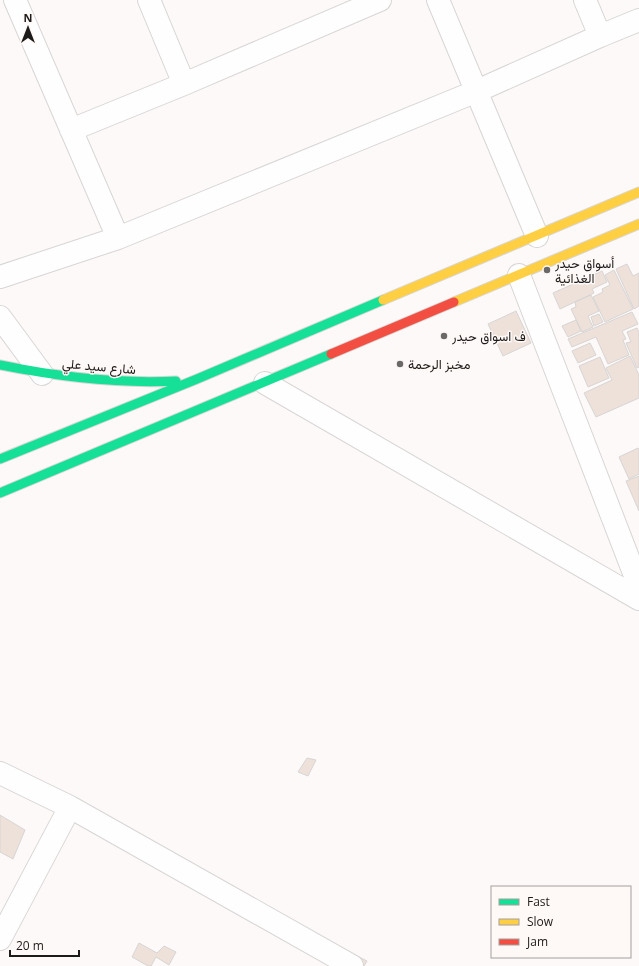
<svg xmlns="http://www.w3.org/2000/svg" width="639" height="966" font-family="'Open Sans',Vazirmatn,sans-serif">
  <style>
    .building { fill: #ede1da; stroke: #d7d5d4 }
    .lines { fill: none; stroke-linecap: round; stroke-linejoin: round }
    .street-casing { stroke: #d8d6d5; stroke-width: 24 }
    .fast-casing { stroke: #d8d6d5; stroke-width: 11 }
    .slow-casing { stroke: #d8d6d5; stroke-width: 11 }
    .jam-casing { stroke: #d8d6d5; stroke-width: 11 }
    .street { stroke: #fffefe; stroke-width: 22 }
    .fast { stroke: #16e098; stroke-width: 9 }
    .slow { stroke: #ffcf43; stroke-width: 9 }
    .jam { stroke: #f24e42; stroke-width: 9 }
    .poi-dot { fill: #6b6968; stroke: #fef8f6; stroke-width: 1.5 }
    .labels { text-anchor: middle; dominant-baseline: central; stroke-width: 3; stroke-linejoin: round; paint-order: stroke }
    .poi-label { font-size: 13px; fill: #1d1b1a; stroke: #fef8f6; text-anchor: start }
    .street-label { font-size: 13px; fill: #1d1b1a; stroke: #fef8f6 }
  </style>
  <rect width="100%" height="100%" fill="#fcf9f8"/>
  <path class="building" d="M 627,264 L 633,276 L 639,273 L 639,306 L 634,309 L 616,269 Z
    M 614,270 L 633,309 L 605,322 L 593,297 L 603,292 L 602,289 L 610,285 L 605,275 Z
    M 602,271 L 607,282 L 592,289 L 594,293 L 560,309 L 553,293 Z
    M 591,295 L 599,311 L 588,316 L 593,327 L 582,332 L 571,309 L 576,307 L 575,302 Z
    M 516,311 L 531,343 L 503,356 L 488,324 Z
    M 632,312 L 638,324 L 622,331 L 626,339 L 623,340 L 629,355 L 608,364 L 596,337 L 572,347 L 568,339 Z
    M 599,314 L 603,322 L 594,326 L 591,317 Z
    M 576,320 L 581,331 L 568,337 L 562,326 Z
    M 637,328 L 639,332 L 639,367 L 637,368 L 626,343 L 631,342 L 627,332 Z
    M 590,343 L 596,355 L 578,363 L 572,351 Z
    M 630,356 L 639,375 L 639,398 L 596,417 L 584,393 L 612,380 L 606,368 Z
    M 600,357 L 609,378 L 588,387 L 579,366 Z
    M 638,448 L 639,450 L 639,474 L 629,479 L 619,457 Z
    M 639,476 L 639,511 L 626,481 Z
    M 307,758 L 316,760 L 308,776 L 298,772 Z
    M 0,815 L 25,830 L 13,859 L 0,852 Z
    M 139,943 L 157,953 L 164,946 L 176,952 L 169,965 L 156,957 L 151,966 L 148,966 L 132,957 Z
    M 359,957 L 367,961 L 364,966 L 359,966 L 356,964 Z"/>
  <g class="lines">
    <defs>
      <path id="street" d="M 15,0 L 118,238
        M 149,0 L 184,84
        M 438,0 L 537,236
        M 585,0 L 600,36
        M 71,130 L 184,84 L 380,0
        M 519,275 L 639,586
        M 0,277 L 118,238 L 477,91 L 600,36 L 639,20
        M 0,317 L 42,374
        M 265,383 L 639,599
        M 0,773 L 70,807 L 352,966
        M 0,939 L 70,807"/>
      <path id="fast" d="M 0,365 C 59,377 116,384 176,381
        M 0,459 L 197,379 L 383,300
        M 0,493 L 331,354"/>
      <path id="slow" d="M 383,300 L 639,192
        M 454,302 L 639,224"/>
      <path id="jam" d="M 331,354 L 454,302"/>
    </defs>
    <use href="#street" class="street-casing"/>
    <use href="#fast" class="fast-casing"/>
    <use href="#slow" class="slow-casing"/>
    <use href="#jam" class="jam-casing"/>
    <use href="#street" class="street"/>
    <use href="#fast" class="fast"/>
    <use href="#slow" class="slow"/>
    <use href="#jam" class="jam"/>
  </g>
  <g class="poi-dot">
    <circle cx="547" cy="270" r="4"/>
    <circle cx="444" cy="336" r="4"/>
    <circle cx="400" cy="364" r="4"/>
  </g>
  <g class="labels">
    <g class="poi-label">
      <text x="555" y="263">أسواق حيدر<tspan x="555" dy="15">الغذائية</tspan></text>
      <text x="452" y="336">ف اسواق حيدر</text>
      <text x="408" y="364">مخبز الرحمة</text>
    </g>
    <g class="street-label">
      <text transform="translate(99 366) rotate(5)">شارع سيد علي</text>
    </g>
  </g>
  <rect x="491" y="886" width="140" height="72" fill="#fef8f6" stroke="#a4a09e"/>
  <rect x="499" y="899" width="20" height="6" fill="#16e098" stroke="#a4a09e"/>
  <text x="527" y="906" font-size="12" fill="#1d1b1a">Fast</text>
  <rect x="499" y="919" width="20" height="6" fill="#ffcf43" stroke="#a4a09e"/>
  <text x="527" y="926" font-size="12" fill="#1d1b1a">Slow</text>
  <rect x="499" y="939" width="20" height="6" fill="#f24e42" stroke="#a4a09e"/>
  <text x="527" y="946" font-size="12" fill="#1d1b1a">Jam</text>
  <g transform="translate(28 28)" stroke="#fef8f6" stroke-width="3" paint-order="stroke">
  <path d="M0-3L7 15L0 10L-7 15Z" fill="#1d1b1a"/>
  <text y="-6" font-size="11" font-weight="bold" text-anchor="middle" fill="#1d1b1a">N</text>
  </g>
  <path d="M10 950v6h69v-6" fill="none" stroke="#1d1b1a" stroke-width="2"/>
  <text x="16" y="950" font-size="12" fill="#1d1b1a" stroke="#fef8f6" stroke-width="3" paint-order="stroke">20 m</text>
</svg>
